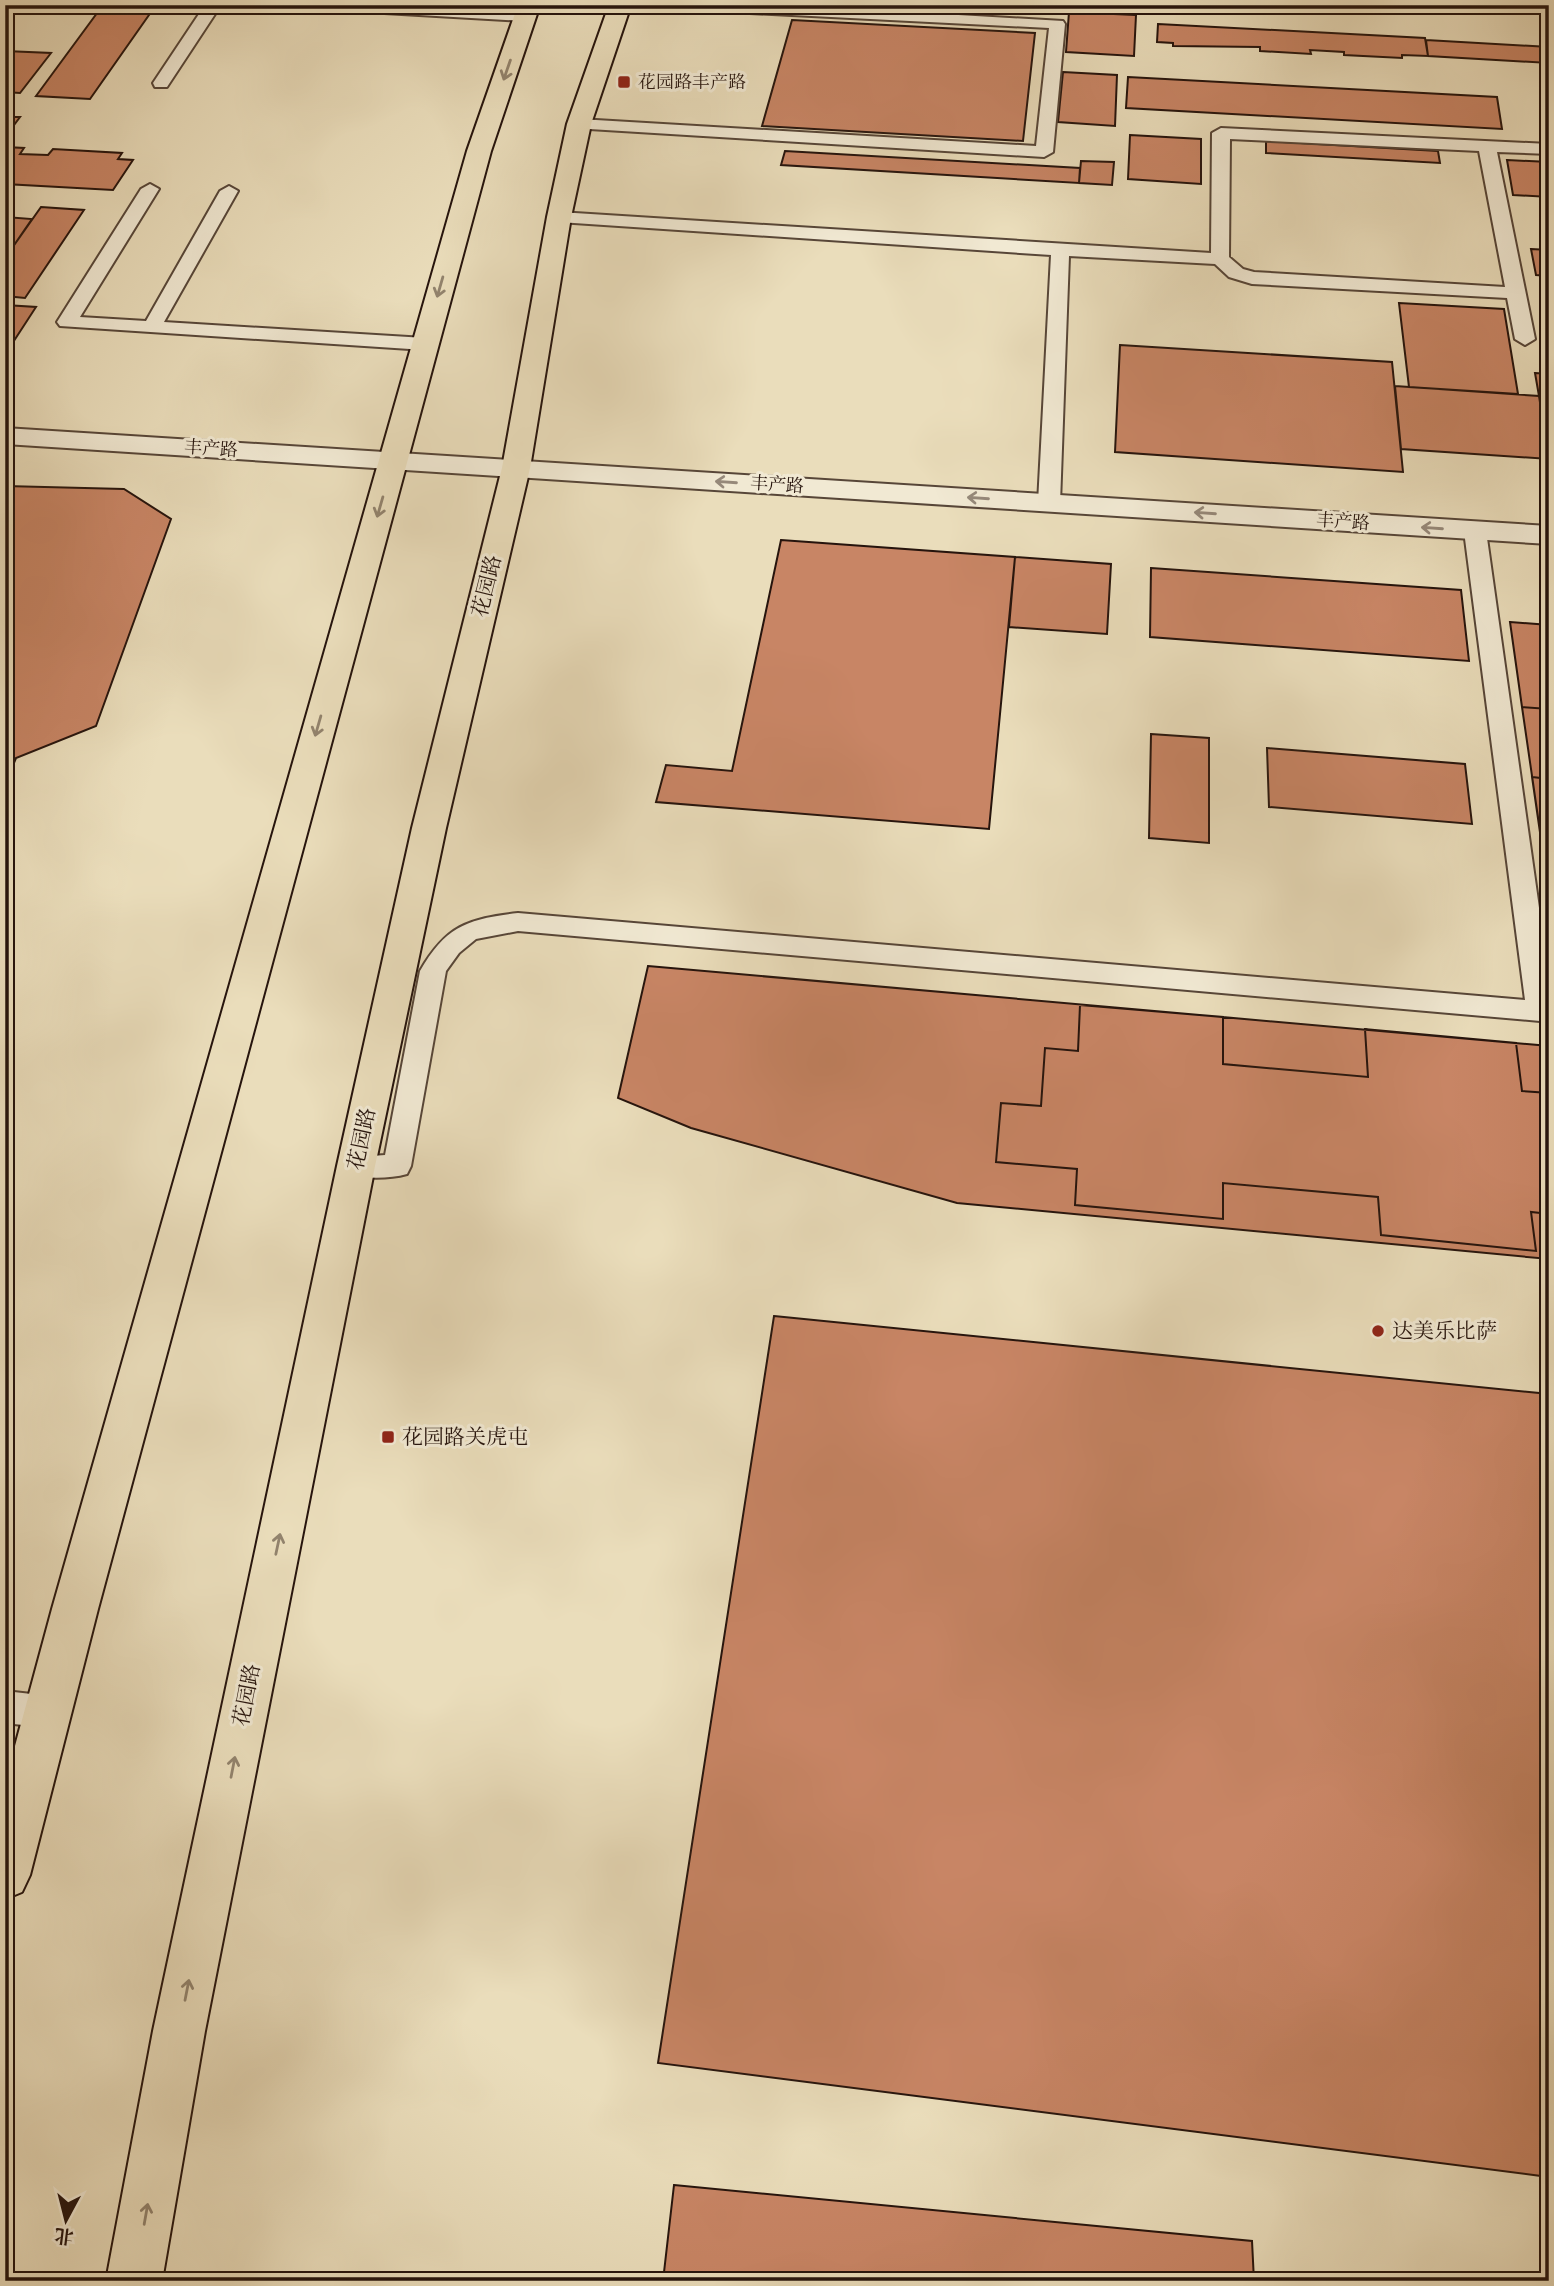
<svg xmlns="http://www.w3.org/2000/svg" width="1554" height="2286" font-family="Cardo,'Noto Serif SC',serif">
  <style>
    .building { fill: #c88565; stroke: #26140d; stroke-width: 2 }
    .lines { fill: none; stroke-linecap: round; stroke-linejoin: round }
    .service-casing { stroke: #574638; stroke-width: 4 }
    .tertiary-casing { stroke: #574638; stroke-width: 4 }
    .primary-casing { stroke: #26140d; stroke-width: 4 }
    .service { fill: #f1e9d3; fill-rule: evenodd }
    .tertiary { fill: #f1e9d3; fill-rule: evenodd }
    .primary { fill: #eaddbb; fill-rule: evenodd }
    .oneway { stroke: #92836d }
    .oneway2 { stroke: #96897a }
    .poi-dot { fill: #8f2418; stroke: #f1e9d3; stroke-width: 2.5 }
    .labels { text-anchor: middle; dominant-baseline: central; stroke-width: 6; stroke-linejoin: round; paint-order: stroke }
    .far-poi-label { font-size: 18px; fill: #26140d; stroke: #f1e9d3; text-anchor: start }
    .far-street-label { font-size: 18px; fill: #26140d; stroke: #f1e9d3 }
    .street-label { font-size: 21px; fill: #26140d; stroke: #f1e9d3 }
    .poi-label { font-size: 21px; fill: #26140d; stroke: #f1e9d3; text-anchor: start }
  </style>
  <rect width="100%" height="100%" fill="#eaddbb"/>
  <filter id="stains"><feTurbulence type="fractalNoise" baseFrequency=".00286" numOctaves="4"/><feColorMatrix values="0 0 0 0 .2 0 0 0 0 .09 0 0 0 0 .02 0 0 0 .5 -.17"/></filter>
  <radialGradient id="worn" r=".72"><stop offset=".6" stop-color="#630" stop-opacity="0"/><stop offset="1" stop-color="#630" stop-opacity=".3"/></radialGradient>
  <path class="building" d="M 5,5 L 87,5 L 82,12 L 5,8 Z
    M 103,5 L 156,5 L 90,99 L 36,96 Z
    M 1069,12 L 1136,15 L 1134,56 L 1066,52 Z
    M 792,20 L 1035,33 L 1023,141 L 762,126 Z
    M 1158,24 L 1425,38 L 1428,56 L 1402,55 L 1402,58 L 1344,55 L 1344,52 L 1310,50 L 1311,54 L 1260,51 L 1260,47 L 1173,46 L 1173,43 L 1157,42 Z
    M 1426,40 L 1549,47 L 1549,63 L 1428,56 Z
    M 5,51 L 51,53 L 20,93 L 5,92 Z
    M 1063,72 L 1117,75 L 1115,126 L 1058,122 Z
    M 1128,77 L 1497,97 L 1502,129 L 1126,108 Z
    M 5,117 L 20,117 L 5,137 Z
    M 1130,135 L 1201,139 L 1201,184 L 1128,179 Z
    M 1266,141 L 1438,151 L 1440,163 L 1266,153 Z
    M 5,147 L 24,148 L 20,154 L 48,155 L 53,149 L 122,153 L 118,159 L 133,160 L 113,190 L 5,184 Z
    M 785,151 L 1080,168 L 1079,183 L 781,165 Z
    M 1507,160 L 1549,162 L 1549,197 L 1513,195 Z
    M 1081,161 L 1114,162 L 1112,185 L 1079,183 Z
    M 41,207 L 84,210 L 25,298 L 5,296 L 5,258 Z
    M 5,217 L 32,219 L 10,251 L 5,251 Z
    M 1531,249 L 1549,250 L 1549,276 L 1536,275 Z
    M 1399,303 L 1504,309 L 1518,394 L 1409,387 Z
    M 5,305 L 36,307 L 8,350 L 5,350 Z
    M 1120,345 L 1392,362 L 1403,472 L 1115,452 Z
    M 1535,373 L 1549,374 L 1549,454 L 1539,396 Z
    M 1395,386 L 1539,396 L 1549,459 L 1401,449 Z
    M 5,486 L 124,489 L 171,519 L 96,726 L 16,758 L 5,785 Z
    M 781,540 L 1015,557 L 989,829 L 656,802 L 666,765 L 732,771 Z
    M 1015,557 L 1111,564 L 1107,634 L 1009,627 Z
    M 1151,568 L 1461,590 L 1469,661 L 1150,637 Z
    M 1510,622 L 1549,625 L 1549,709 L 1522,707 Z
    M 1510,622 L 1549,625 L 1549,893 L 1522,707 Z
    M 1151,734 L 1209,738 L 1209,843 L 1149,838 Z
    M 1267,748 L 1465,764 L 1472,824 L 1269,807 Z
    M 1532,777 L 1549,779 L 1549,874 L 1546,874 Z
    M 648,966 L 1549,1046 L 1549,1259 L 957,1203 L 691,1128 L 618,1098 Z
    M 1080,1005 L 1223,1017 L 1223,1064 L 1368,1077 L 1365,1029 L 1516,1043 L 1522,1091 L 1549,1093 L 1549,1214 L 1531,1212 L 1536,1251 L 1381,1235 L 1378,1197 L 1223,1183 L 1223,1219 L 1075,1205 L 1077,1169 L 996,1162 L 1001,1103 L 1041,1106 L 1045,1048 L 1078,1051 Z
    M 774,1316 L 1549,1394 L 1549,2177 L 658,2063 Z
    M 674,2185 L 1252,2241 L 1254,2281 L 663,2281 Z"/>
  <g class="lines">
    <defs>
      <path id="service" d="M 205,5 L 221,5 L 167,87 L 155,87 L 153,83 Z
        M 324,5 L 420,5 L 525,11 L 533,16 L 525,21 L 332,10 Z
        M 684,5 L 788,5 L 1063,21 L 1065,24 L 1053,152 L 1044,157 L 573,128 L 570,124 L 573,120 L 579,119 L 1036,146 L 1049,28 L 692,10 Z
        M 1221,128 L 1549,144 L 1549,154 L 1497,152 L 1535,339 L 1525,345 L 1515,339 L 1507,298 L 1252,284 L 1229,277 L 1215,264 L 1069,256 L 1060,503 L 1049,509 L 1038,503 L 1051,255 L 559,222 L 550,217 L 559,212 L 1211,253 L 1212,133 ZM 1230,139 L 1479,151 L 1505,287 L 1254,272 L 1243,269 L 1229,257 Z
        M 150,184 L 159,189 L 80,317 L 146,321 L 220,191 L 229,186 L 238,191 L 164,322 L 425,338 L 435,344 L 425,350 L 60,326 L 57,322 L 141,189 Z
        M 1475,525 L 1486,531 L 1549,979 L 1549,1018 L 1540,1021 L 518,931 L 476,939 L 459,953 L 446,971 L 411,1166 L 407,1174 C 389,1179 364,1179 346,1174 L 342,1166 L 346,1158 L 385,1155 L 420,971 C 446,926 467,919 518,913 L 1525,1000 L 1464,531 Z
        M 5,1691 L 49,1696 L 61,1701 L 66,1712 L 61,1723 L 49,1728 L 5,1723 Z"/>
      <path id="tertiary" d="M 5,428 L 1549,526 L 1549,544 L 5,444 Z"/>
      <path id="primary" d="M 518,5 L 540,5 L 491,151 L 98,1609 L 30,1875 L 22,1892 L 5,1899 L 5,1783 L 52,1609 L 467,151 Z
        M 609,5 L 631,5 L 591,124 L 571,217 L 530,468 L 446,828 L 375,1166 L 205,2031 L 162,2281 L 106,2281 L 153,2031 L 337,1166 L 412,828 L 502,468 L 547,217 L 567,124 Z"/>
    </defs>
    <use href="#service" class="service-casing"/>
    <use href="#tertiary" class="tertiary-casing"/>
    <use href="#primary" class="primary-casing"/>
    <use href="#service" class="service"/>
    <use href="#tertiary" class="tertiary"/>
    <use href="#primary" class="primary"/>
  </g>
  <defs><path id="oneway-shaft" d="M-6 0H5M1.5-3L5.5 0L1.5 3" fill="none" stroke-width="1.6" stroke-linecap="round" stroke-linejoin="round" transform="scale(1.75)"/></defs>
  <g class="oneway">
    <use href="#oneway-shaft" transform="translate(507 70) rotate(109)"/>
    <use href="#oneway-shaft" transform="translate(440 287) rotate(106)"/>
    <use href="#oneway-shaft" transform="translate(380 507) rotate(106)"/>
    <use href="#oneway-shaft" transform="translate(318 726) rotate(106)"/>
    <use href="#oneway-shaft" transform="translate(278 1544) rotate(-78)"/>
    <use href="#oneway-shaft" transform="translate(233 1767) rotate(-79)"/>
    <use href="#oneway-shaft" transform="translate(187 1990) rotate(-79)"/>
    <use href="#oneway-shaft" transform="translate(146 2214) rotate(-80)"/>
  </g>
  <g class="oneway2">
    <use href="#oneway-shaft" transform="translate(726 482) rotate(-176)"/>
    <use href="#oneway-shaft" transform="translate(978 498) rotate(-176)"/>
    <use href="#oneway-shaft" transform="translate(1205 513) rotate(-176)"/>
    <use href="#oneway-shaft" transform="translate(1432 528) rotate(-176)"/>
  </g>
  <g class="poi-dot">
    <rect x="617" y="75" width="14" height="14" rx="3.5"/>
    <circle cx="1378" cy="1331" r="7"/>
    <rect x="381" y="1430" width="14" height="14" rx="3.5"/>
  </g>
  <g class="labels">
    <g class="far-poi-label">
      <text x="638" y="82">花园路丰产路</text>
    </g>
    <g class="far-street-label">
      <text transform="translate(211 449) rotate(4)">丰产路</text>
      <text transform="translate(777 485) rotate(4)">丰产路</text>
      <text transform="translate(1343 522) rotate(4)">丰产路</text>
    </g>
    <g class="street-label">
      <text transform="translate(487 586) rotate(-76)">花园路</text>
      <text transform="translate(362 1139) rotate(-78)">花园路</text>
      <text transform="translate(247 1695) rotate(-79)">花园路</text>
    </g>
    <g class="poi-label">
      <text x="1392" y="1331">达美乐比萨</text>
      <text x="402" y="1437">花园路关虎屯</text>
    </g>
  </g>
  <rect width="1554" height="2286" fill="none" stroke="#eaddbb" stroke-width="28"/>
  <rect x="7" y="7" width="1540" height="2272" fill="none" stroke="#26140d" stroke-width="3.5"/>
  <rect x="14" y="14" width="1526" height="2258" fill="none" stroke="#26140d" stroke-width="2"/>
  <g transform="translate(66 2220) rotate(187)" stroke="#f1e9d3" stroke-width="5" paint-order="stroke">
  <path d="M0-5L12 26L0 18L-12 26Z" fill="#26140d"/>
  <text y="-10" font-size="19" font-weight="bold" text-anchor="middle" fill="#26140d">北</text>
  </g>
  <rect width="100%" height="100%" filter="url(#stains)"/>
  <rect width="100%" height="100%" fill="url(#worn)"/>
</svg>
